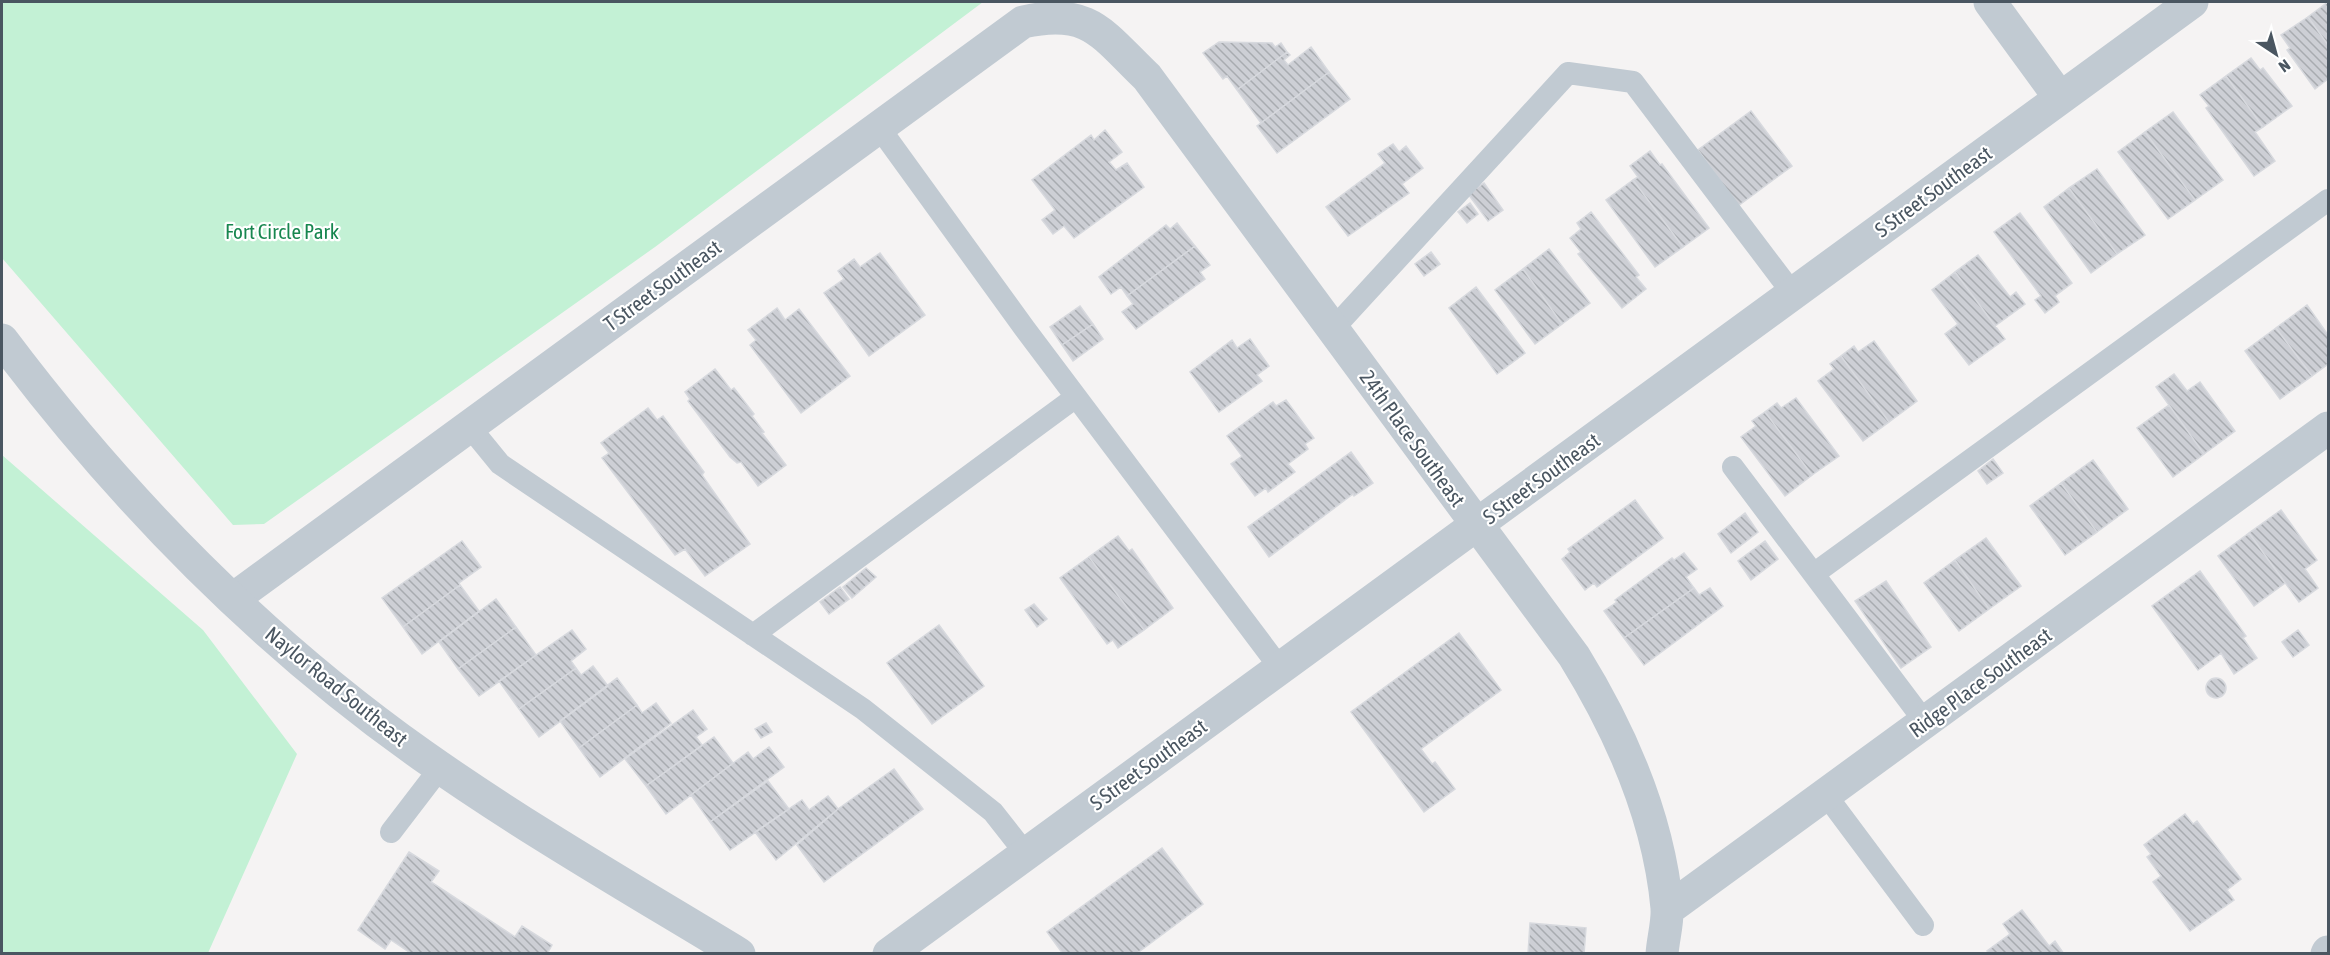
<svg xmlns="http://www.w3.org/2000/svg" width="2330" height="955" font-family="'Asap Condensed',sans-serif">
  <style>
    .park { fill: #c3f1d5 }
    .building { fill: url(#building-back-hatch); stroke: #d7d9de; stroke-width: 1.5 }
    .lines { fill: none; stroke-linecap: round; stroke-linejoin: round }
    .service { stroke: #c1cad2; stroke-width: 22 }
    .minor { stroke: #c1cad2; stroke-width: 33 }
    .tertiary { stroke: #c1cad2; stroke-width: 33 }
    .labels { text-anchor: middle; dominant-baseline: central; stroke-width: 4.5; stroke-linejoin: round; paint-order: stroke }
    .street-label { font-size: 21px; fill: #4a5661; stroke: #fff }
    .park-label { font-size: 21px; fill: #17864f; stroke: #fff }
  </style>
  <defs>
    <pattern id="building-back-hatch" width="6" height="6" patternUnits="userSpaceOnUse" patternTransform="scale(1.5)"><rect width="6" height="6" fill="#cdcfd5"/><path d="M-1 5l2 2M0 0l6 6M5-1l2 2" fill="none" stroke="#a8abb0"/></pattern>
  </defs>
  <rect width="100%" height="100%" fill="#f5f3f3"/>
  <path class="park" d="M 2,2 L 983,2 L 655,247 L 264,524 L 233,525 L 2,258 Z
    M 2,455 L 203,630 L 297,754 L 208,953 L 2,953 Z"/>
  <path class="building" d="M 2328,2 L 2328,45 L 2308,17 Z
    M 2308,17 L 2328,45 L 2328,79 L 2315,89 L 2287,50 L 2290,48 L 2281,35 Z
    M 1219,42 L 1272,43 L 1275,47 L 1281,43 L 1287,52 L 1237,90 L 1227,76 L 1223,79 L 1203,53 Z
    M 1311,47 L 1329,72 L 1261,123 L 1237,90 L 1287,52 L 1290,55 L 1284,60 L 1288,65 Z
    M 2251,58 L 2260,70 L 2263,68 L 2292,106 L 2263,127 L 2226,76 Z
    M 1329,72 L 1350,99 L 1277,153 L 1257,126 Z
    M 2226,76 L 2263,127 L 2255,132 L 2275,161 L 2254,176 L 2206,108 L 2209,106 L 2200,95 Z
    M 1751,111 L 1792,166 L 1738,206 L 1698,150 Z
    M 2173,112 L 2223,180 L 2195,200 L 2145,132 Z
    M 1105,130 L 1122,152 L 1109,162 L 1116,170 L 1127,163 L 1144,187 L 1074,238 L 1064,226 L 1053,234 L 1042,220 L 1055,210 L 1032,180 L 1091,135 L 1094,140 Z
    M 2145,132 L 2195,200 L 2168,219 L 2118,152 Z
    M 1393,144 L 1399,152 L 1406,146 L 1423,168 L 1402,184 L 1409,193 L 1348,236 L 1326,207 L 1385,163 L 1378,154 Z
    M 1650,151 L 1660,165 L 1662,164 L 1709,228 L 1683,247 L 1633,180 L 1638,177 L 1630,166 Z
    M 2097,169 L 2145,235 L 2117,254 L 2069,188 Z
    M 1633,180 L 1683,247 L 1655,267 L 1606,200 Z
    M 1484,183 L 1503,210 L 1488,221 L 1468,194 Z
    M 2069,188 L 2117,254 L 2091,273 L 2044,207 Z
    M 1470,203 L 1478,214 L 1467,223 L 1458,212 Z
    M 1591,212 L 1639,275 L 1636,277 L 1646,289 L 1622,308 L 1578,254 L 1581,252 L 1570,238 L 1581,229 L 1577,223 Z
    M 2020,213 L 2072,283 L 2055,296 L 2059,302 L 2045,313 L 2035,300 L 2041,296 L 1994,232 Z
    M 1177,223 L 1195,246 L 1127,296 L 1121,287 L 1111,294 L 1099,277 L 1166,225 L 1170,229 Z
    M 1195,246 L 1210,265 L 1200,272 L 1205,279 L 1136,329 L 1122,312 L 1133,304 L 1127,296 Z
    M 1549,249 L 1590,303 L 1562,324 L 1523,269 Z
    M 1431,252 L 1440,264 L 1424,276 L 1415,264 Z
    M 880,253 L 925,315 L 869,356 L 824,293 L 844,279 L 838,271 L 854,259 L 860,267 Z
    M 1978,255 L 2010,297 L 2016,292 L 2025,304 L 1995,326 L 1955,272 Z
    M 1523,269 L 1562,324 L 1535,344 L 1495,290 Z
    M 1955,272 L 2005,339 L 1969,365 L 1945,334 L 1958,324 L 1932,290 Z
    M 1476,287 L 1525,353 L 1497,374 L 1449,308 Z
    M 2307,305 L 2328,335 L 2328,364 L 2312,376 L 2276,328 Z
    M 1080,306 L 1093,324 L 1062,345 L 1050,327 Z
    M 777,308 L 785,320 L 799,309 L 850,376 L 801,413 L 750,345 L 756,340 L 748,330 Z
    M 1093,324 L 1103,339 L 1073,361 L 1062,345 Z
    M 2276,328 L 2312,376 L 2280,399 L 2245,351 Z
    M 1250,339 L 1269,366 L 1257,375 L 1262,381 L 1219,412 L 1190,372 L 1232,340 L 1237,348 Z
    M 1874,341 L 1917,401 L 1889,422 L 1841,356 L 1854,346 L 1858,352 Z
    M 1841,356 L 1889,422 L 1863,441 L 1818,381 L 1834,369 L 1830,364 Z
    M 715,369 L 731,390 L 734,388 L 754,414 L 752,416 L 764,432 L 762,433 L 786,465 L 758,486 L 741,462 L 737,463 L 730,457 L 688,401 L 690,399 L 685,392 Z
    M 2174,374 L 2187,391 L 2200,382 L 2235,431 L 2204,454 L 2156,387 Z
    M 1796,398 L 1839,456 L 1812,475 L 1765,412 L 1777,403 L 1781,408 Z
    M 1286,400 L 1314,438 L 1305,444 L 1308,449 L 1288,464 L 1295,472 L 1268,492 L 1266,488 L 1255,496 L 1231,464 L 1242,456 L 1227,436 L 1273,402 L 1276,406 Z
    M 2169,405 L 2204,454 L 2173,477 L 2137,428 Z
    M 648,408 L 657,420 L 663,416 L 704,472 L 702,475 L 750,544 L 705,576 L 685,549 L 675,555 L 602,458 L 609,453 L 601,443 Z
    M 1765,412 L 1812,475 L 1785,496 L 1741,437 L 1756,426 L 1752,421 Z
    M 1351,452 L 1373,483 L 1354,496 L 1353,494 L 1269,557 L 1248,527 Z
    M 1993,459 L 2003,473 L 1987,484 L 1978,471 Z
    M 2093,460 L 2128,509 L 2097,532 L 2061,483 Z
    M 2061,483 L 2097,532 L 2065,555 L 2030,506 Z
    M 1635,500 L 1663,538 L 1597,587 L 1594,583 L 1585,590 L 1562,559 L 1570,552 L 1568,549 Z
    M 2281,510 L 2317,560 L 2305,569 L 2318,588 L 2299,602 L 2249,533 Z
    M 1745,513 L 1758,532 L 1731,553 L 1718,534 Z
    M 2249,533 L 2285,583 L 2254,606 L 2218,556 Z
    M 1118,536 L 1129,551 L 1132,549 L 1173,608 L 1144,630 L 1089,557 Z
    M 1986,538 L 2021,586 L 1989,609 L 1955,560 Z
    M 462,541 L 481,567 L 459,583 L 460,585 L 403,627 L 382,598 Z
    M 1765,541 L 1778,559 L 1751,580 L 1738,561 Z
    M 1684,553 L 1697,569 L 1686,577 L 1694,588 L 1624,638 L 1604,611 L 1617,602 L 1615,600 L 1672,558 L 1674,560 Z
    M 1089,557 L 1144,630 L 1118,648 L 1113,640 L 1107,644 L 1060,578 Z
    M 1955,560 L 1989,609 L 1959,631 L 1924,583 Z
    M 866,568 L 876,577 L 852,598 L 843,587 Z
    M 2200,571 L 2246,636 L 2243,638 L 2257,658 L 2234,674 L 2221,653 L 2198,670 L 2152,606 Z
    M 1886,581 L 1931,647 L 1901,668 L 1855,601 Z
    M 460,585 L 479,611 L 422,654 L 403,627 Z
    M 840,587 L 849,599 L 829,614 L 820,602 Z
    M 1694,588 L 1699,595 L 1710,588 L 1723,606 L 1644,665 L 1624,638 Z
    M 496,599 L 516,627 L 458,669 L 439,642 Z
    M 1034,604 L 1047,619 L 1037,627 L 1025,610 Z
    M 939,625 L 984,686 L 932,724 L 887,663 Z
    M 516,627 L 536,655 L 479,696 L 458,669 Z
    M 572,630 L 586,649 L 571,661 L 576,668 L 519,709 L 499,681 Z
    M 2298,630 L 2309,645 L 2293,657 L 2282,642 Z
    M 1459,633 L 1501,690 L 1421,749 L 1432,764 L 1435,762 L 1455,789 L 1424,812 L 1351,712 Z
    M 593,666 L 608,686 L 539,737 L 519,709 L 576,668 L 581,675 Z
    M2206 688a10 10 0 1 1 20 0a10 10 0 1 1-20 0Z
    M 617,678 L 637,705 L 579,748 L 560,721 Z
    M 656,703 L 671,723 L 600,777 L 579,748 L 637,705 L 642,713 Z
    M 693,710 L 707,729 L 696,737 L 702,745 L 646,786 L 625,759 Z
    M 766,723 L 772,732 L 761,738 L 755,729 Z
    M 714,737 L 733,763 L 666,814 L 646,786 Z
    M 769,747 L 784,767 L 710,822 L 691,795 L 748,752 L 753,759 Z
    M 894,769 L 923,809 L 824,882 L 797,845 L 838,809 Z
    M 768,781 L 789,809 L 730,850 L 710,822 Z
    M 828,796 L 838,809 L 776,860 L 755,832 L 802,800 L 809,810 Z
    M 2185,814 L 2193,824 L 2197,821 L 2241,879 L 2227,890 L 2234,900 L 2190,931 L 2153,882 L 2161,876 L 2147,857 L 2151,854 L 2144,845 Z
    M 1162,848 L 1203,904 L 1136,954 L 1063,954 L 1047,932 Z
    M 409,852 L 439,871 L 431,882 L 515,937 L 522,926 L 552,945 L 547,954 L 412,954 L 391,940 L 385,949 L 358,930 Z
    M 2022,910 L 2049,946 L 2055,941 L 2064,954 L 1989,954 L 1987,951 L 2010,934 L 2003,924 Z
    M 1530,923 L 1586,928 L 1584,954 L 1528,954 Z"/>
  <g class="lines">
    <path class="service" d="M 878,126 L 1025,329 L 1280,668
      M 1333,329 L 1568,73 L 1633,82 L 1793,294
      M 469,426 L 500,464 L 863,709 L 993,812 L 1026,854
      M 1733,467 L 1925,722
      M 1815,573 L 2328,200
      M 753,635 L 1076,397
      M 1826,795 L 1923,925
      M 391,832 L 440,768"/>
    <path class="minor" d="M 1990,2 L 2060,98
      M 233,599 L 1023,22 C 1090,7 1102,34 1147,77 L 1574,656 C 1621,732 1659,819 1667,908 C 1668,922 1663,939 1662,954
      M 1667,910 L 2328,428
      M 889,954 L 2192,2
      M 2327,954 L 2328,952"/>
    <path class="tertiary" d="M 2,340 C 120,497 261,641 422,755 C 524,827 632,889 739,954"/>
  </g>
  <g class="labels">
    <g class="street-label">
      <text transform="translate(1933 191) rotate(-36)">S Street Southeast</text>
      <text transform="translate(662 285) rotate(-36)">T Street Southeast</text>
      <text transform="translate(1413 438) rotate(54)">24th Place Southeast</text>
      <text transform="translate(1541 478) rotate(-36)">S Street Southeast</text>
      <text transform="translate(1980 682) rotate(-36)">Ridge Place Southeast</text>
      <text transform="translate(337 686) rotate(39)">Naylor Road Southeast</text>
      <text transform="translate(1148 764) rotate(-36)">S Street Southeast</text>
    </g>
    <g class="park-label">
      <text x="282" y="231">Fort Circle Park</text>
    </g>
  </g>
  <rect width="2330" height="955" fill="none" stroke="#4a5661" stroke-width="6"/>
  <g transform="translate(2276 54) rotate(144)" stroke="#ffffff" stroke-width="4.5" paint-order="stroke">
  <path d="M0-4.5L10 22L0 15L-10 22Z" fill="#4a5661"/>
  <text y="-9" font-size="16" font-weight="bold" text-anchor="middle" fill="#4a5661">N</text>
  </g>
</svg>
